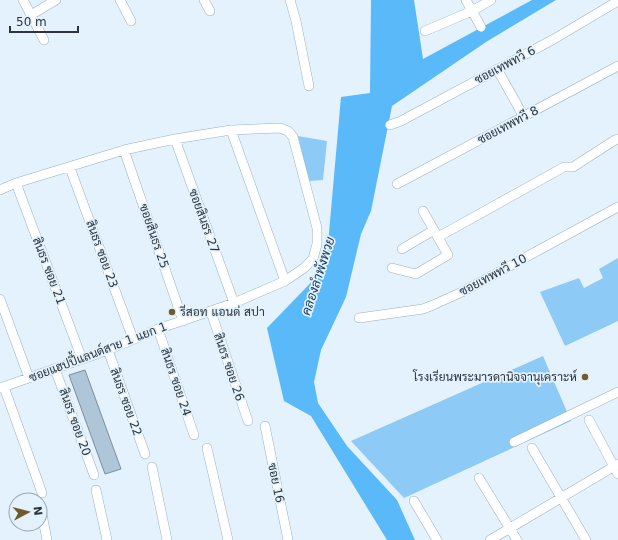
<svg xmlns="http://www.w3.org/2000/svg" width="618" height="540" font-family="'DejaVu Sans',Sarabun,sans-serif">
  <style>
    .green { fill: #8dcaf6 }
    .water { fill: #59b9f9 }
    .building { fill: #afc6d8; stroke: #798f9f }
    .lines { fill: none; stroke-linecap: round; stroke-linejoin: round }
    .minor-casing { stroke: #99b0c1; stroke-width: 10 }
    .minor { stroke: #fff; stroke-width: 9 }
    .poi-dot { fill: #6e5d2b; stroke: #e3f2fd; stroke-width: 1.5 }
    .labels { text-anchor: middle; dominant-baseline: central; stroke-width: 3.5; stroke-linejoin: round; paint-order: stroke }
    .street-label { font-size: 12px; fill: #2c353c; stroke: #e3f2fd }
    .poi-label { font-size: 12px; fill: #2c353c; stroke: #e3f2fd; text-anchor: start }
    .water-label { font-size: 13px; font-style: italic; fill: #153d57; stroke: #e3f2fd }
  </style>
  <rect width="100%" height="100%" fill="#e3f2fd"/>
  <path class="green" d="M 298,136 L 327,141 L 323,180 L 309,181 Z
    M 618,258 L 618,321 L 565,346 L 540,292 L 579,278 L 584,288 L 603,278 L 599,269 Z
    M 543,356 L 571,421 L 404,498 L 351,441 Z"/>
  <path class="water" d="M 371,0 L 414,0 L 423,59 L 532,0 L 556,0 L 486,42 L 392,106 L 371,211 L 361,234 L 346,297 L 321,350 L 314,382 L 318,403 L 347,446 L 397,500 L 415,540 L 387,540 L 311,416 L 284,401 L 267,328 L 326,267 L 341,97 L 370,93 Z"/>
  <path class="building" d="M 85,370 L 121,469 L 105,474 L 69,375 Z"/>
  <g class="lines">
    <defs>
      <path id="minor" d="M 23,0 L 44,40
        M 120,0 L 131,21
        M 204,0 L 210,11
        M 290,0 L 296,21 L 309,86
        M 466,0 L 481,27
        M 31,15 L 56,0
        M 425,31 L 472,11 L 491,0
        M 497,69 L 524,117
        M 390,125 L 401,121 L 554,39 L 618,1
        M 231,130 L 285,281
        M 175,139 L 234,303
        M 124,150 L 183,321
        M 70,168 L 133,339
        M 16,183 L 82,359
        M 397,184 L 618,66
        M 0,190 L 16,183 L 124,150 L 175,139 L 231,130 L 280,128 L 288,131 L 293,137 L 317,228 L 317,244 L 313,259 L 304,268 L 285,281 L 234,303 L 158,329 L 108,350 L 0,388
        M 438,237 L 564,167 L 573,167 L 615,140 L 618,139
        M 402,249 L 434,230
        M 392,268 L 416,274 L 448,255 L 423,211
        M 0,299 L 29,378
        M 211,312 L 248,421
        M 359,318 L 423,309 L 433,305 L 462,292 L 618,207
        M 158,329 L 194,435
        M 108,350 L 145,454
        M 55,369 L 94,475
        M 4,387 L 42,493
        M 589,420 L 618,474
        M 265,426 L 288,540
        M 514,442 L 618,392
        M 207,448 L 228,540
        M 532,448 L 586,540
        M 152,467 L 167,540
        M 479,478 L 517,540
        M 96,490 L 107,540
        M 414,501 L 437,540
        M 42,514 L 47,540
        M 490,540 L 618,464"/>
    </defs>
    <use href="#minor" class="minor-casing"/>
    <use href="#minor" class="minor"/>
  </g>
  <g class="poi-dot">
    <circle cx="172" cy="312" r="4"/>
    <circle cx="585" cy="377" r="4"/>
  </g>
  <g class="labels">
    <g class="street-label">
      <text transform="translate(505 65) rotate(-28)">ซอยเทพทวี 6</text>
      <text transform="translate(508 125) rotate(-28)">ซอยเทพทวี 8</text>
      <text transform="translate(204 221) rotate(70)">ซอยสินธร 27</text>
      <text transform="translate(154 236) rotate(71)">ซอยสินธร 25</text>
      <text transform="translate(102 254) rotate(70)">สินธร ซอย 23</text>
      <text transform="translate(49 271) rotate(69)">สินธร ซอย 21</text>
      <text transform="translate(493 275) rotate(-28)">ซอยเทพทวี 10</text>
      <text transform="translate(98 352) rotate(-21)">ซอยแฮปปี้แลนด์สาย 1 แยก 1</text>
      <text transform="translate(229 367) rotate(71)">สินธร ซอย 26</text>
      <text transform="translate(176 382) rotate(71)">สินธร ซอย 24</text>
      <text transform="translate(126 402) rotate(70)">สินธร ซอย 22</text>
      <text transform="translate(75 422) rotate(70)">สินธร ซอย 20</text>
      <text transform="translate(276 483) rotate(78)">ซอย 16</text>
    </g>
    <g class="poi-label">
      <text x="180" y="312">รีสอท แอนด่ สปา</text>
      <text x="577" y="377" text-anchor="end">โรงเรียนพระมารดานิจจานุเคราะห์</text>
    </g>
    <g class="water-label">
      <text transform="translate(318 276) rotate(-72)">คลองลำพังพวย</text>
    </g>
  </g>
  <g transform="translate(28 512) rotate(83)"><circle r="19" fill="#e3f2fd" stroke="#9aa6b0"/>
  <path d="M0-3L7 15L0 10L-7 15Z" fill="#6e5d2b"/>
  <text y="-6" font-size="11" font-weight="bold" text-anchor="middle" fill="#2c353c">N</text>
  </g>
  <path d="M10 26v6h68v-6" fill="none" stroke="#2c353c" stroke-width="2"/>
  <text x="16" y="26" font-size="12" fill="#2c353c" stroke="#e3f2fd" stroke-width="3" paint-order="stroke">50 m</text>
</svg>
